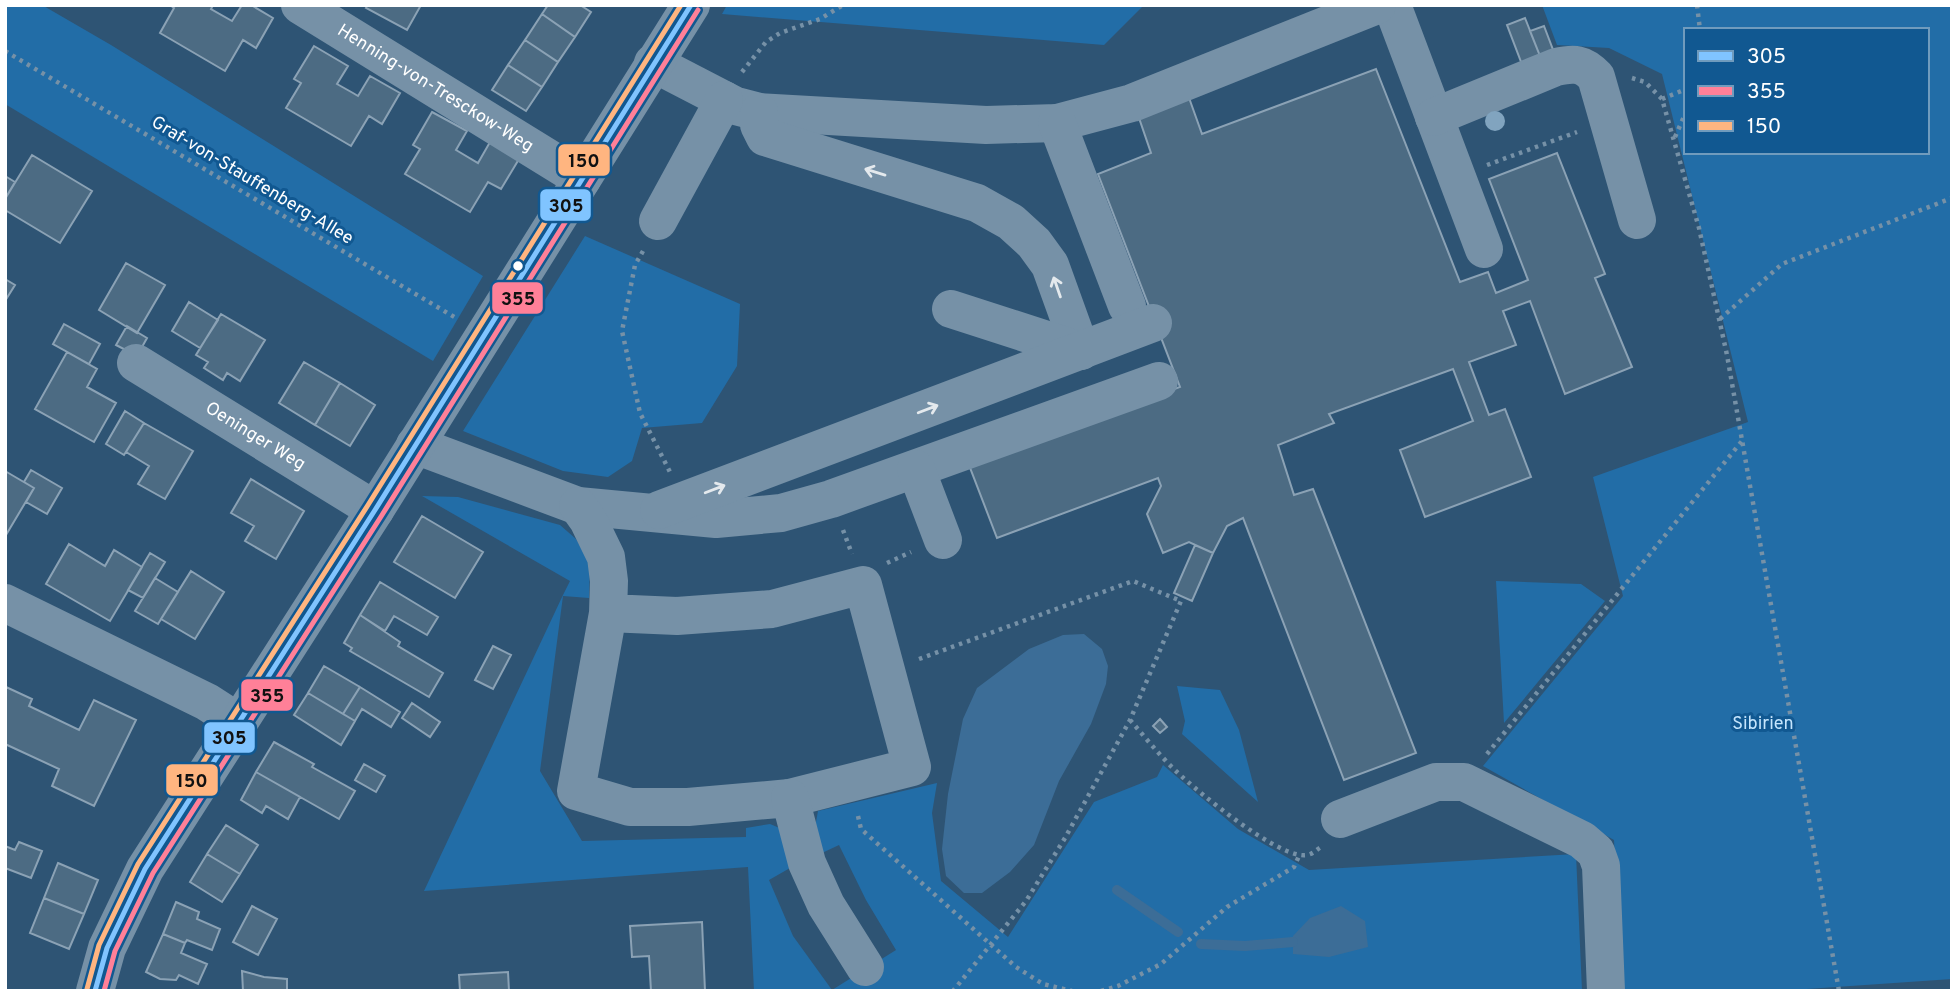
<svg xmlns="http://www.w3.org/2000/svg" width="1957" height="996" font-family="Overpass,sans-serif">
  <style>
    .green { fill: #226da7; fill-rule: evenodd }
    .water { fill: #3c6d97 }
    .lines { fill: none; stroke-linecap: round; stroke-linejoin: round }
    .stream { stroke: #3c6d97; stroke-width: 10 }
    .building { fill: #4c6b83; stroke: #8ba2b5; stroke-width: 2 }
    .path { stroke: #7691a7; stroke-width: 4.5; stroke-dasharray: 3.5 5; stroke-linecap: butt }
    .minor { stroke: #7691a7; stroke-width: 38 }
    .bus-1-casing { stroke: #115891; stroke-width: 10 }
    .bus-2-casing { stroke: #115891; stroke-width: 10 }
    .bus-3-casing { stroke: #115891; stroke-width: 10 }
    .bus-1 { stroke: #80c4ff; stroke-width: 5 }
    .bus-2 { stroke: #ff8098; stroke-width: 5 }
    .bus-3 { stroke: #ffb580; stroke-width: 5 }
    .tree { fill: #81a4bf }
    .oneway { stroke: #e4e9ed }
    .bus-dot { fill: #fff; stroke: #115891; stroke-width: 2.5 }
    .labels { text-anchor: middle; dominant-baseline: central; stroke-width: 6; stroke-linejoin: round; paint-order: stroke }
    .street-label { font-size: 18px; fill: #fff; stroke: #115891 }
    .park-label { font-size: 18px; fill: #c5e5fd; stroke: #115891 }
    .line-badge { stroke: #115891; stroke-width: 2.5 }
    .pale-badge-label { font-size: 19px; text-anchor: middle; font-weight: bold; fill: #111 }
  </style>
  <rect width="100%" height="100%" fill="#2e5474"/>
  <path class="green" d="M 5,5 L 42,5 L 111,45 L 483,276 L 433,361 L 5,104 Z
    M 727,5 L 1144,5 L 1104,45 L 722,14 Z
    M 1542,5 L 1952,5 L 1952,979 L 1778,991 L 1622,991 L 1614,840 L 1483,766 L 1623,596 L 1593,477 L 1748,422 L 1662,74 L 1609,48 L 1557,45 ZM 1686,30 L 1927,30 L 1927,152 L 1686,152 Z
    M 585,236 L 740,304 L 737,366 L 702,423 L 642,428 L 632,461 L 608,477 L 563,471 L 463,431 Z
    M 422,496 L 458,497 L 560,525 L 576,539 L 590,561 L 589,598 L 563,596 L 540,771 L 582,841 L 746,837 L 746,828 L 770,824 L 782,829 L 790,868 L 769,880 L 793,936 L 832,990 L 896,950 L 866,900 L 839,845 L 822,853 L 814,833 L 818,811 L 937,783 L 932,813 L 941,881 L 1008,937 L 1094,802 L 1157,777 L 1163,765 L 1238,829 L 1309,870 L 1576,854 L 1582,991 L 754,991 L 748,867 L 424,891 L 563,595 L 570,581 Z
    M 1496,581 L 1581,584 L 1605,601 L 1504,723 Z
    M 1177,686 L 1220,690 L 1239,730 L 1258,802 L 1182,734 L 1185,721 Z"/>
  <path class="water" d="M 1084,634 L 1102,649 L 1108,666 L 1106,684 L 1091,724 L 1059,781 L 1034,845 L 1010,872 L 982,893 L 964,893 L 946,876 L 942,849 L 948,794 L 963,719 L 977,688 L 1029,649 L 1063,635 Z
    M 1341,906 L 1365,921 L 1368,947 L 1329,957 L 1293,954 L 1293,936 L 1310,918 Z"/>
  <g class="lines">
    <path class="stream" d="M 1117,890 L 1178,932
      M 1201,944 L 1245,946 L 1293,942"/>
  </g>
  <path class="building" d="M 170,5 L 213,5 L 211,9 L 232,21 L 242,5 L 251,5 L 273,18 L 256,48 L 243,40 L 225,71 L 160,33 L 174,8 Z
    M 368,5 L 421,5 L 407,30 L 366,8 Z
    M 548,5 L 580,5 L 591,12 L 575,37 L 542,14 Z
    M 542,14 L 575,37 L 558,62 L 525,40 Z
    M 1525,18 L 1542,61 L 1523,67 L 1507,25 Z
    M 1544,26 L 1555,55 L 1542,61 L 1530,31 Z
    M 525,40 L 558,62 L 542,87 L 508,65 Z
    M 314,46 L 348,66 L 337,84 L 353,93 L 358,96 L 370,76 L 400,93 L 382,124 L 369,116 L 351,146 L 286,108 L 301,83 L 294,79 Z
    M 508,65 L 542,87 L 526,111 L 492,90 Z
    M 1376,69 L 1460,282 L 1488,272 L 1496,293 L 1528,280 L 1489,179 L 1557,153 L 1605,274 L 1595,278 L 1632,367 L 1565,394 L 1530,301 L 1503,311 L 1516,345 L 1469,362 L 1489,415 L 1505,409 L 1531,477 L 1425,517 L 1400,450 L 1473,421 L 1453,369 L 1329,414 L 1334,423 L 1278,445 L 1294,495 L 1313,489 L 1416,753 L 1344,780 L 1243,518 L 1227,526 L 1213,553 L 1189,542 L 1163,553 L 1147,514 L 1161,486 L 1158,478 L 997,538 L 969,465 L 1180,387 L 1098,174 L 1151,153 L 1138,115 L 1188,95 L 1202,134 Z
    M 432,112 L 467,131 L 456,150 L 478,163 L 490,142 L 519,159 L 501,189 L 488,182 L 470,212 L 405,174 L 420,149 L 413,145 Z
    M 32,155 L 92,191 L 60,243 L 5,210 L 5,199 Z
    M 5,176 L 15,182 L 5,199 Z
    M 126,263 L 165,285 L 137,333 L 99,310 Z
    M 5,279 L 15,285 L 5,301 Z
    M 189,302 L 218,320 L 200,348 L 172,331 Z
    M 221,314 L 265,340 L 240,381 L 227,373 L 223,380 L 204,368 L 208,362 L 196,355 Z
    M 64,324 L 100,344 L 89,364 L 53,344 Z
    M 127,326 L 147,338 L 137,356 L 116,345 Z
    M 67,352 L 97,369 L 87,387 L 116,403 L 94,442 L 35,409 Z
    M 304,362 L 340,383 L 315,425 L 279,403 Z
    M 340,383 L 375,405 L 350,446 L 315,425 Z
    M 125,411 L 144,423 L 124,455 L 106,444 Z
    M 144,423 L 193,451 L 165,499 L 138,484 L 149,466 L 126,452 Z
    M 31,470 L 62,488 L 47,514 L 26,502 L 34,488 L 24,482 Z
    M 5,471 L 34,488 L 6,535 L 5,535 Z
    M 251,479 L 304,511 L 276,559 L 245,541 L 254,526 L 231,513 Z
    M 422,516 L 483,552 L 455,598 L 394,562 Z
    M 69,544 L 105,566 L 114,550 L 142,567 L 110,621 L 46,584 Z
    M 1195,545 L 1213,553 L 1192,601 L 1174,593 Z
    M 150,553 L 165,562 L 143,598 L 128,590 Z
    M 191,571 L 224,592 L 195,639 L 161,619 Z
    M 155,578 L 178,592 L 158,624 L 135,611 Z
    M 380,582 L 438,617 L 427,635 L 394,616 L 385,631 L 360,615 Z
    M 360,615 L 400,642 L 398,646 L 443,673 L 429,697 L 350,651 L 352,648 L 344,643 Z
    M 493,646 L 511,655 L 493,689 L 475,680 Z
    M 324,666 L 360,687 L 343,714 L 308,693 Z
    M 6,687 L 32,699 L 29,706 L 79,730 L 94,700 L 136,720 L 94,806 L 52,786 L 59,769 L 5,744 Z
    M 360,687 L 400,712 L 391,727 L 362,709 L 355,721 L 343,714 Z
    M 308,693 L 355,721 L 341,745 L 294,715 Z
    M 412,703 L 440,722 L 430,737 L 402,718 Z
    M 1160,719 L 1167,727 L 1160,733 L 1153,726 Z
    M 274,742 L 314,764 L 312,767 L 355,791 L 339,819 L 256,772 Z
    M 364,764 L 385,776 L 376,792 L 355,780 Z
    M 256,772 L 300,797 L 288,819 L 266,806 L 262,813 L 241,800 Z
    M 226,825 L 258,845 L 240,874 L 207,854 Z
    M 19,842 L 42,851 L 31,878 L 5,868 L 5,846 L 15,850 Z
    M 207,854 L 240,874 L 222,902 L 190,882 Z
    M 58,863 L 98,880 L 84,914 L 44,898 Z
    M 44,898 L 84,914 L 69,949 L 30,933 Z
    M 176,902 L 199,912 L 197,919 L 220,929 L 212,950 L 187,940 L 185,943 L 163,934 Z
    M 252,906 L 277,919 L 258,955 L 233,942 Z
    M 702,922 L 705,991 L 651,991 L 649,956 L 632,957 L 630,926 Z
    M 163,934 L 185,943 L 181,953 L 207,964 L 198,984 L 179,975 L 176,980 L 160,979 L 146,972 Z
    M 242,971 L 264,977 L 287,979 L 287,991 L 243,991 Z
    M 508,972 L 509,991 L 460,991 L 459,975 Z"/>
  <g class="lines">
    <path class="path" d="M 1697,5 L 1700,30
      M 5,51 L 456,318
      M 742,72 L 766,42 L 780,33 L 820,19 L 843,5
      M 1632,78 L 1645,82 L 1662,99 L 1699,228 L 1727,355 L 1839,991
      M 1662,99 L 1686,89
      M 1675,137 L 1686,112
      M 1487,165 L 1577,132
      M 643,251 L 635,265 L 622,331 L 640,413 L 670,472
      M 1720,319 L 1782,264 L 1952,198
      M 843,530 L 852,554
      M 887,563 L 911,552
      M 919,659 L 1133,581 L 1181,601 L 1130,720 L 1065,838 L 1026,901 L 953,991
      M 1130,720 C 1145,737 1160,756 1177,772 C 1198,792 1280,860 1307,855 C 1313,854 1316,850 1321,847
      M 1487,754 L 1742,441
      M 858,816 L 861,829 L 1016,967 L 1043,984 L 1072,991
      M 1101,991 L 1118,986 L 1161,964 L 1227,907 L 1294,867 L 1299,856"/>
    <g class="minor">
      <path id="s1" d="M 300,5 L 582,179"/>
      <path d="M 1392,5 L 1484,249"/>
      <path d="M 653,63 L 736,106 L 759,112 L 986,125 L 1057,123 L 1132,103 L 1377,5"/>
      <path d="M 759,112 L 759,125 L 765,137 L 977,203 L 1011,222 L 1034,243 L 1050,265 L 1081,351"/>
      <path d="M 1434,117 L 1556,67 C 1574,63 1583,63 1596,77 L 1637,220"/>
      <path d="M 1057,123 L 1127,306"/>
      <path d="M 658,221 L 724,100"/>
      <path d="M 951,309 L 1081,351"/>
      <path id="s2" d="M 136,363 L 375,510"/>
      <path d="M 415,445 L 578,506 L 716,519 L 781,513 L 831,499 L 1159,381"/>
      <path d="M 916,469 L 943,540"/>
      <path d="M 578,506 L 588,520 L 606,557 L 609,581 L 608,613 L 576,791 L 630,807 L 688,807 L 790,798 L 912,767 L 863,585 L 772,609 L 677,616 L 608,613"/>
      <path d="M 659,510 L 1153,323"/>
      <path d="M 5,603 L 207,702 L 238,722"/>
      <path d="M 790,798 L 807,863 L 826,905 L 865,967"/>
      <path d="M 1340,819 L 1436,782 L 1464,782 L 1582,840 L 1596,852 L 1601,866 L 1606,991"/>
      <path d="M 95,991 L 107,948 L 145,869 L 375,510 L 691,5"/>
    </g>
    <defs>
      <path id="bus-1" d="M 95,991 L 107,948 L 145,869 L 375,510 L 691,5"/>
      <path id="bus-2" d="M 104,991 L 115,951 L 153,873 L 382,515 L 698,10"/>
      <path id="bus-3" d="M 87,989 L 99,945 L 138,864 L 368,505 L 681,5"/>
    </defs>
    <use href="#bus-1" class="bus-1-casing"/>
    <use href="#bus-2" class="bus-2-casing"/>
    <use href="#bus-3" class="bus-3-casing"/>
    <use href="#bus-1" class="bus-1"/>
    <use href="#bus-2" class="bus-2"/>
    <use href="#bus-3" class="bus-3"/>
  </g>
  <circle class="tree" cx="1495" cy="121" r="10"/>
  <defs><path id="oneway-shaft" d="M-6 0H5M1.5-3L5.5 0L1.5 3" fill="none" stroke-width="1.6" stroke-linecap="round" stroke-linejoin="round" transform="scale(1.75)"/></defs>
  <g class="oneway">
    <use href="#oneway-shaft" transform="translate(875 172) rotate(-163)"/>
    <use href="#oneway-shaft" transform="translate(1057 287) rotate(-109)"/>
    <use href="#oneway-shaft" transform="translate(928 409) rotate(-21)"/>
    <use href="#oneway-shaft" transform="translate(715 489) rotate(-21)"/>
  </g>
  <circle class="bus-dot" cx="518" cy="266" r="6"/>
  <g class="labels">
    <g class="street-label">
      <text stroke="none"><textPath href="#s1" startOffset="159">Henning-von-Tresckow-Weg</textPath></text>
      <text transform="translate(252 181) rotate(31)">Graf-von-Stauffenberg-Allee</text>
      <text stroke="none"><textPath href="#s2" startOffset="140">Oeninger Weg</textPath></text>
    </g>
    <g class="park-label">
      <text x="1763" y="724">Sibirien</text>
    </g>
  </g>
  <g class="line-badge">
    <rect x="557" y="143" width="54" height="34" rx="7" fill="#ffb580"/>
    <rect x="539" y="188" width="53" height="34" rx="7" fill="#80c4ff"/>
    <rect x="491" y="281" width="53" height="34" rx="7" fill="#ff8098"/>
    <rect x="240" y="678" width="54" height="34" rx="7" fill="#ff8098"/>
    <rect x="203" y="721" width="53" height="33" rx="7" fill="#80c4ff"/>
    <rect x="165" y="763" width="54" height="34" rx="7" fill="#ffb580"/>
  </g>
  <g class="pale-badge-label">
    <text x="584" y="167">150</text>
    <text x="566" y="212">305</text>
    <text x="518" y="305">355</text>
    <text x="267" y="702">355</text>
    <text x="229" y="744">305</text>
    <text x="192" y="787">150</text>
  </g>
  <rect width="1957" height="996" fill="none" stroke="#ffffff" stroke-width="14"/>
  <rect x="1684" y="28" width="245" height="126" fill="#115891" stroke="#709bbd" stroke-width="2"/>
  <rect x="1698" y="51" width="35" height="10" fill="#80c4ff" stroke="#709bbd" stroke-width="2"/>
  <text x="1747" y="63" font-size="21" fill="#ffffff">305</text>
  <rect x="1698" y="86" width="35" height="10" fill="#ff8098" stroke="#709bbd" stroke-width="2"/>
  <text x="1747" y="98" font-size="21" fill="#ffffff">355</text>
  <rect x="1698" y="121" width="35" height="10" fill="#ffb580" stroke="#709bbd" stroke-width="2"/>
  <text x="1747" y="133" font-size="21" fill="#ffffff">150</text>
</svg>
